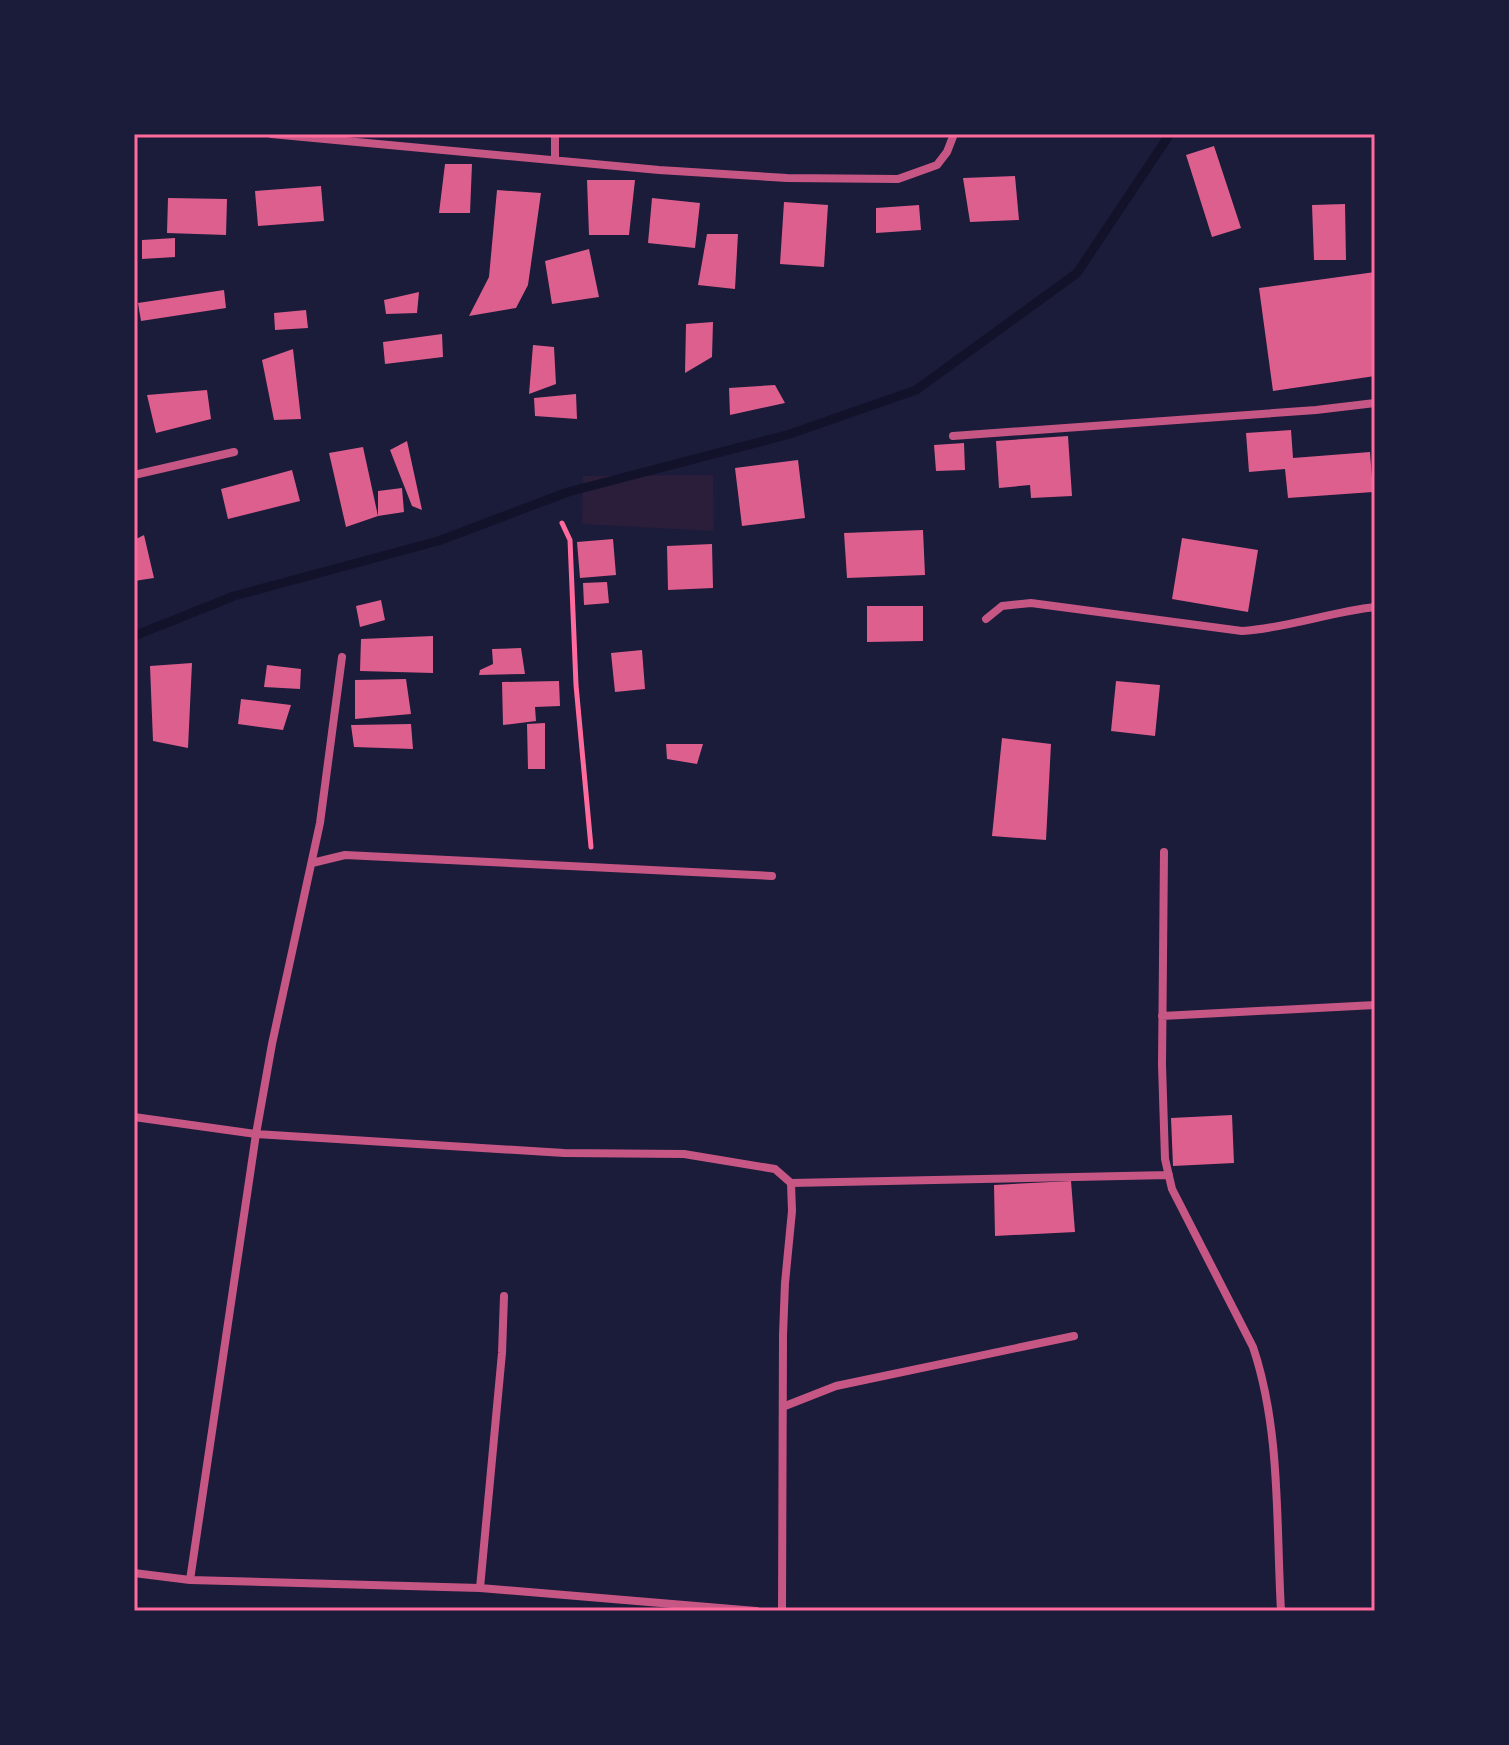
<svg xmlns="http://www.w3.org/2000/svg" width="1509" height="1745" font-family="'Open Sans',sans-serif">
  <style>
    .green { fill: #2a1e3b }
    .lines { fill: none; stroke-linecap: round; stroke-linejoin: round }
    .stream { stroke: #12122b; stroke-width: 9 }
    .building { fill: #dd5f8e }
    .path { stroke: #ff6b9d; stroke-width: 5 }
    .minor { stroke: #c65784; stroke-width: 8 }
    .neatline { fill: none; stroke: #ff6b9d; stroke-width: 3 }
  </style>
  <rect width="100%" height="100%" fill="#1b1b3a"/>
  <path class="green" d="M 713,475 L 714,531 L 582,524 L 583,476 Z"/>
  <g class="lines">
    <path class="stream" d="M 134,636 L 234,596 L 438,541 L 568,492 L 790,434 L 916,390 L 1077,273 L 1170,134"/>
  </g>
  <path class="building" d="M 1214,146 L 1241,228 L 1212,237 L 1186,155 Z
    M 445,164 L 472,164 L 470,213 L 439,213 Z
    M 1015,176 L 1019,220 L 970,222 L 963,178 Z
    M 587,180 L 635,180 L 629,235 L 589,235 Z
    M 321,186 L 324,221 L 258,226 L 255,191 Z
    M 497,190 L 541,193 L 528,285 L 516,308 L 469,316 L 489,277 Z
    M 168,198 L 227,199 L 226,235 L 167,233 Z
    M 652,198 L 700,203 L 695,248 L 648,243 Z
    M 784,202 L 828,205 L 824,267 L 780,264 Z
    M 1345,204 L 1346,260 L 1314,260 L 1312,205 Z
    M 919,205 L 921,230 L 876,233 L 876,208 Z
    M 707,234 L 738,234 L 735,289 L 698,285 Z
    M 175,238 L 175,257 L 142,259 L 142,240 Z
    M 589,249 L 599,297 L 552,304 L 545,261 Z
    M 1375,272 L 1375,376 L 1273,391 L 1259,288 Z
    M 224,290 L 226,308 L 141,321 L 138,303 Z
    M 419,292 L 417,313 L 386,314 L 384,300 Z
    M 306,310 L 308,328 L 275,330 L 274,313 Z
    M 713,322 L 712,357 L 685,373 L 686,324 Z
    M 442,334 L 443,357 L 385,364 L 383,342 Z
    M 533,345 L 554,347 L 556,384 L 529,394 Z
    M 293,349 L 301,419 L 274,420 L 262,360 Z
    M 775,385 L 785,403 L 730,415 L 729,388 Z
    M 207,390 L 211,419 L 156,433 L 147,395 Z
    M 576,394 L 577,419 L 535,416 L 534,398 Z
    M 1291,430 L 1293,458 L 1370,452 L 1373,492 L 1288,498 L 1285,469 L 1249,472 L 1246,433 Z
    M 1068,436 L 1072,496 L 1031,498 L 1030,485 L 999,488 L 996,441 Z
    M 407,441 L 422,510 L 412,506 L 390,450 Z
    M 964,443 L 965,470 L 936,471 L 934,445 Z
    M 363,447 L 378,516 L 346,527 L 329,453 Z
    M 798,460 L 805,518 L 742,526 L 735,468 Z
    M 292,470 L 300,501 L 228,519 L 221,489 Z
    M 402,488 L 404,512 L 378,516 L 378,491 Z
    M 923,530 L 925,575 L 847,578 L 844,533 Z
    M 144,535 L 154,578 L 134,581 L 134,540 Z
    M 1182,538 L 1258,550 L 1248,612 L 1172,599 Z
    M 613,539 L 616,575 L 580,578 L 577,542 Z
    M 712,544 L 713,588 L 668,590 L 667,546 Z
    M 607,582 L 609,603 L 584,605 L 583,583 Z
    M 381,600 L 385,620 L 360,627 L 356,606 Z
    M 867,606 L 923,606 L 923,641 L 867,642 Z
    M 433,636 L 433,673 L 360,671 L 361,639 Z
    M 521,648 L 525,674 L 479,675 L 480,670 L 493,664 L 492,649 Z
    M 642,650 L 645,689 L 615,692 L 611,653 Z
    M 192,663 L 188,748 L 153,741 L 150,666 Z
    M 267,665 L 301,669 L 300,689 L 264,687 Z
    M 406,679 L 411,714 L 355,719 L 355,680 Z
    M 559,681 L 560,706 L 535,707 L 536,721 L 503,725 L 502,682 Z
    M 1116,681 L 1160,685 L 1155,736 L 1111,731 Z
    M 241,699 L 291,705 L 283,730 L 238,724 Z
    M 545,723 L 545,769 L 528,769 L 527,724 Z
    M 411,724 L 413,749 L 354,747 L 351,725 Z
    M 1002,738 L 1051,744 L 1046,840 L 992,836 Z
    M 666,744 L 703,744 L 697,764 L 667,759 Z
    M 1232,1115 L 1234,1163 L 1173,1166 L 1171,1118 Z
    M 1071,1181 L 1075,1232 L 995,1236 L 994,1185 Z"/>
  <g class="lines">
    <path class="path" d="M 562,523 L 570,540 L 576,685 L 591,847"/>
    <path class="minor" d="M 271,134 L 659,170 L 787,178 L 898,179 L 937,165 L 947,152 L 954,134
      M 555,159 L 555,134
      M 953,436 L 1316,410 L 1375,403
      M 134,475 L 234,452
      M 986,619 L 1002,606 L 1031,603 L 1242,631 C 1287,628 1330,612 1375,607
      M 1164,852 L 1162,1065 L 1165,1159 L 1172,1189 L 1253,1347 C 1281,1430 1276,1524 1281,1611
      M 312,863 L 345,855 L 772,876
      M 1162,1016 L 1375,1005
      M 134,1117 L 256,1134 L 564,1153 L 684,1154 L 775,1169 L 791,1183 L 792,1211 L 785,1283 L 783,1335 L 782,1611
      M 791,1183 L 1169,1175
      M 785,1406 L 836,1386 L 1074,1336
      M 134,1573 L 190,1580 L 480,1588 L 756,1611
      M 190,1580 L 256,1134 L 272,1044 L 320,823 L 342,657
      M 480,1588 L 502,1353 L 504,1296"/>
  </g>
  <rect width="1509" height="1745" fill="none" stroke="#1b1b3a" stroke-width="272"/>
  <rect x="136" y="136" width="1237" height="1473" class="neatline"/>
</svg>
